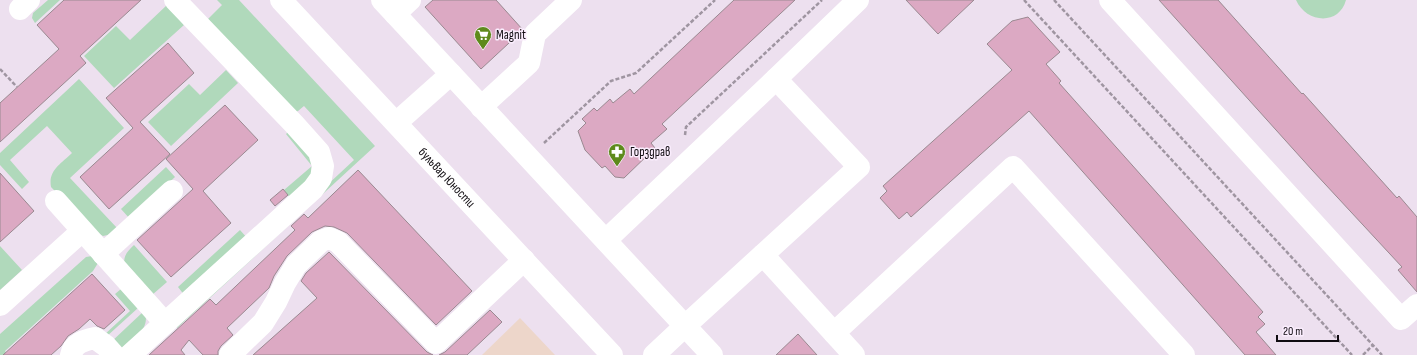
<svg xmlns="http://www.w3.org/2000/svg" width="1417" height="355" font-family="'Sofia Sans Condensed',sans-serif">
  <style>
    .industrial { fill: #edd6ca }
    .green { fill: #b0d9bb }
    .building { fill: #dca9c3; stroke: #9a8991 }
    .lines { fill: none; stroke-linecap: round; stroke-linejoin: round }
    .path { stroke: #9f95a1; stroke-width: 2.5; stroke-dasharray: 4 2; stroke-linecap: butt }
    .minor { stroke: #fff; stroke-width: 22 }
    .labels { text-anchor: middle; dominant-baseline: central; stroke-width: 3; stroke-linejoin: round; paint-order: stroke }
    .poi-label { font-size: 13px; fill: #0f0b10; stroke: #faedfd; text-anchor: start }
    .street-label { font-size: 13px; fill: #0f0b10; stroke: #faedfd }
  </style>
  <rect width="100%" height="100%" fill="#ede0ef"/>
  <path class="industrial" d="M 520,318 L 555,355 L 482,355 Z"/>
  <path class="green" d="M 48,0 L 60,0 L 35,23 L 32,18 L 33,13 Z
    M 217,0 L 239,0 L 375,146 L 177,328 L 176,326 L 354,160 L 304,106 L 298,111 L 293,113 L 205,22 L 222,5 Z
    M 1296,0 L 1346,0 C 1339,26 1306,23 1296,0 Z
    M 167,5 L 184,25 L 114,88 L 84,56 L 116,26 L 130,40 Z
    M 226,70 L 238,83 L 171,146 L 148,122 L 189,84 L 200,95 Z
    M 79,79 L 124,128 L 70,178 L 118,229 L 112,234 L 103,236 L 93,231 L 51,187 C 48,170 61,164 72,153 L 47,126 L 10,160 L 29,182 L 22,189 L 0,165 L 0,153 Z
    M 289,131 L 312,159 L 311,178 L 291,199 L 284,190 L 312,166 L 286,134 Z
    M 166,167 L 175,177 L 130,219 L 121,209 Z
    M 240,230 L 248,239 L 185,296 L 178,287 Z
    M 134,245 L 167,282 L 152,295 L 124,264 C 124,254 128,251 134,245 Z
    M 0,246 L 22,270 L 0,290 Z
    M 92,256 L 98,263 L 93,271 L 5,351 L 7,354 L 6,355 L 0,355 L 0,334 L 86,257 Z
    M 121,289 L 138,308 L 106,337 L 104,335 L 130,311 L 115,294 Z
    M 144,311 C 152,328 133,339 123,350 L 110,343 Z"/>
  <path class="building" d="M 64,0 L 141,0 L 80,56 L 86,63 L 0,142 L 0,103 L 59,49 L 37,25 Z
    M 433,0 L 496,0 L 523,30 L 481,69 L 425,7 Z
    M 734,0 L 795,0 L 662,124 L 667,129 L 651,143 L 655,148 L 624,178 L 615,177 L 605,166 L 602,168 L 585,150 L 578,131 L 586,123 L 582,119 L 594,108 L 597,111 L 610,99 L 613,103 L 630,89 L 634,94 Z
    M 906,0 L 974,0 L 938,34 Z
    M 1159,0 L 1218,0 L 1302,94 L 1303,93 L 1397,198 L 1399,196 L 1417,217 L 1417,292 L 1398,270 L 1402,267 L 1312,170 Z
    M 1028,17 L 1060,52 L 1046,64 L 1061,81 L 1059,83 L 1263,312 L 1258,317 L 1265,324 L 1256,332 L 1276,355 L 1245,355 L 1029,111 L 911,217 L 907,212 L 899,219 L 880,198 L 887,191 L 883,186 L 1012,70 L 987,44 L 1012,21 Z
    M 168,43 L 194,73 L 140,122 L 170,154 L 109,209 L 80,177 L 133,128 L 106,98 Z
    M 225,105 L 258,140 L 203,191 L 231,223 L 171,277 L 137,240 L 193,189 L 166,159 Z
    M 358,170 L 472,291 L 436,325 L 347,233 L 334,227 L 325,226 L 312,232 L 287,256 L 274,276 L 269,288 L 227,328 L 233,335 L 221,346 L 218,351 L 218,355 L 203,355 L 189,340 L 181,350 L 185,355 L 149,355 L 210,299 L 216,305 L 295,230 L 291,226 L 304,214 L 308,218 Z
    M 0,173 L 34,211 L 0,242 Z
    M 283,189 L 288,195 L 275,206 L 270,200 Z
    M 329,252 L 427,352 L 433,355 L 253,355 L 317,298 L 301,281 L 306,273 Z
    M 92,274 L 125,310 L 104,329 L 97,326 L 90,319 L 79,329 L 68,336 L 61,346 L 51,355 L 3,355 Z
    M 490,310 L 502,322 L 467,355 L 439,355 L 445,352 Z
    M 798,334 L 817,355 L 776,355 Z"/>
  <g class="lines">
    <path class="path" d="M 1024,0 L 1352,355
      M 1054,0 L 1382,355
      M 0,69 L 17,87
      M 685,135 L 686,127 L 822,0
      M 544,143 L 611,81 L 636,73 L 715,0
      M 1363,355 L 1373,345"/>
    <g class="minor">
      <path id="s1" d="M 281,0 L 612,355"/>
      <path d="M 382,0 L 451,74 L 396,123"/>
      <path d="M 1110,0 L 1401,319 L 1417,305"/>
      <path d="M 20,9 L 29,0"/>
      <path d="M 395,14 L 410,0"/>
      <path d="M 451,74 L 685,326 L 654,355"/>
      <path d="M 481,107 L 529,63 L 535,34 L 571,0"/>
      <path d="M 56,201 L 165,323"/>
      <path d="M 606,240 L 776,79"/>
      <path d="M 103,254 L 172,191"/>
      <path d="M 763,255 L 854,355"/>
      <path d="M 0,305 L 82,231"/>
      <path d="M 834,333 L 1013,167 L 1184,355"/>
      <path d="M 71,355 C 73,343 85,340 95,338 L 106,346 L 114,355"/>
      <path d="M 130,355 L 313,189 L 321,178 L 323,166 L 319,152 L 294,124 L 175,0"/>
      <path d="M 230,355 L 263,323 L 276,302 L 285,283 L 296,265 L 321,241 L 329,238 L 338,242 L 436,343 L 524,260"/>
      <path d="M 712,355 L 685,326 L 859,167 L 776,79 L 858,0"/>
    </g>
  </g>
  <defs>
    <symbol id="supermarket-pin" viewBox="-11 -11 22 30"><path d="M0 17L-7.5 6A9.5 9.5 0 1 1 7.5 6Z" fill="#5e8a1b" stroke="#faedfd"/><path d="M-6-5.5h2.5l.6 2H6L4.5 2H-2.5L-4.4-4H-6ZM-1.5 3.2a1.3 1.3 0 1 0 .1 0ZM3 3.2a1.3 1.3 0 1 0 .1 0Z" fill="#fff"/></symbol>
    <symbol id="pharmacy-pin" viewBox="-11 -11 22 30"><path d="M0 17L-7.5 6A9.5 9.5 0 1 1 7.5 6Z" fill="#5e8a1b" stroke="#faedfd"/><path d="M-2-6h4v4h4v4h-4v4h-4v-4h-4v-4h4Z" fill="#fff"/></symbol>
  </defs>
  <g fill-rule="evenodd">
    <use href="#supermarket-pin" x="473" y="25" width="20" height="27"/>
    <use href="#pharmacy-pin" x="607" y="142" width="20" height="27"/>
  </g>
  <g class="labels">
    <g class="poi-label">
      <text x="496" y="35">Magnit</text>
      <text x="630" y="152">Горздрав</text>
    </g>
    <g class="street-label">
      <text stroke="none"><textPath href="#s1" startOffset="243">бульвар Юности</textPath></text>
    </g>
  </g>
  <path d="M1277 335v6h61v-6" fill="none" stroke="#0f0b10" stroke-width="2"/>
  <text x="1283" y="335" font-size="12" fill="#0f0b10" stroke="#faedfd" stroke-width="3" paint-order="stroke">20 m</text>
</svg>
